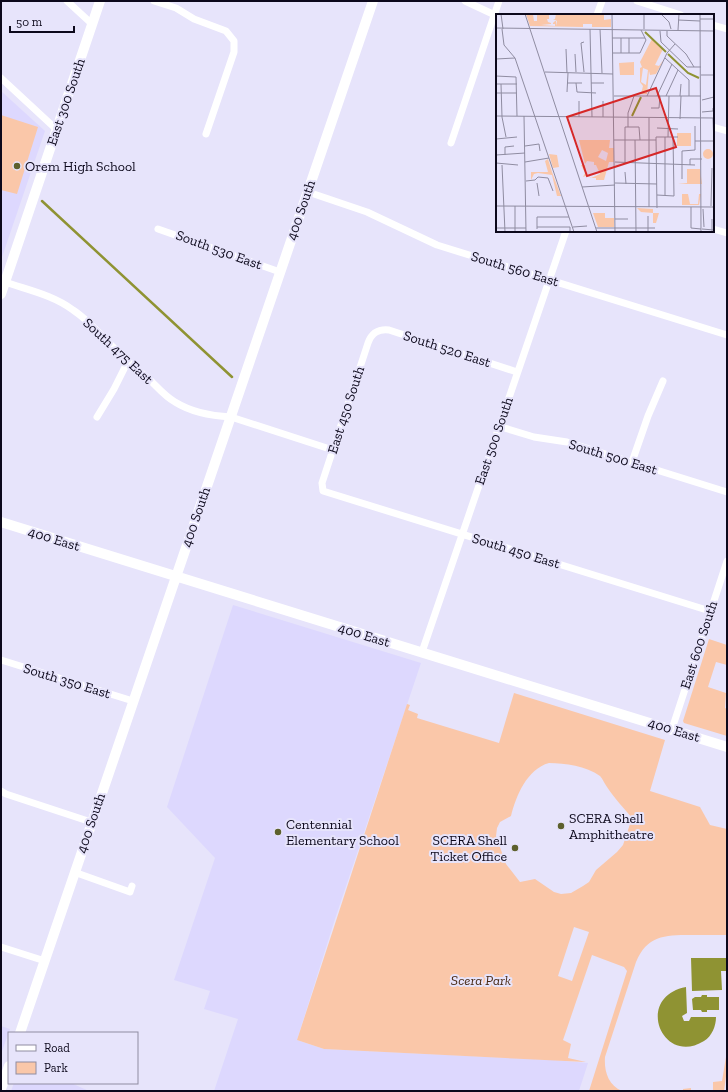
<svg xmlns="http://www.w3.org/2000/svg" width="728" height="1092" font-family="'Zilla Slab',serif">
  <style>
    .built { fill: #ddd8fe }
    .green { fill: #fac7a9; fill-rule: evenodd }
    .water { fill: #8f9333 }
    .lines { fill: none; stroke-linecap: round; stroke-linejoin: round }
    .stream { stroke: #8f9333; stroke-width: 2.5 }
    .street { stroke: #fff; stroke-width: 7 }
    .secondary { stroke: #fff; stroke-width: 10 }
    .poi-dot { fill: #5d602d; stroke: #e7e4fb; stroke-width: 1.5 }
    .labels { text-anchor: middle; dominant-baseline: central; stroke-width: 4; stroke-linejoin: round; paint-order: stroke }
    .street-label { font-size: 14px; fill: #0c081b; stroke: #e7e4fb }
    .poi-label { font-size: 14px; fill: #0c081b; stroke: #e7e4fb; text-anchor: start }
    .park-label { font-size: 14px; font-style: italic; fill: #472711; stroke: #e7e4fb }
    .inset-river { fill: none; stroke: #8f9333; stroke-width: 2 }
    .inset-road { fill: none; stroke: #8f8ca1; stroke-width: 1 }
    .view { fill: #d62828; fill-opacity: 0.15; stroke: #d62828; stroke-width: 2 }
    .inset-edge { fill: none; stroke: #0c081b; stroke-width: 2 }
  </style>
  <rect width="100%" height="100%" fill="#e7e4fb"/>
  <path class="built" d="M 1,91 L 45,131 L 1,260 Z
    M 233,605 L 421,663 L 335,919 L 297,1040 L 324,1049 L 554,1060 L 588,1063 L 579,1091 L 214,1091 L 238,1019 L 204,1009 L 210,991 L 174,980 L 215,858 L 167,807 Z
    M 1,1026 L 10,1029 L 1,1054 Z
    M 14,1083 L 71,1083 L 89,1091 L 11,1091 Z"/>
  <path class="green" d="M 1,115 L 38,127 L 17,194 L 1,190 Z
    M 709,639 L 727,645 L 727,665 L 716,662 L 708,687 L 726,693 L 725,708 L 727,709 L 727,736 L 684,723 L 683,721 Z
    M 514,693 L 665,740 L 650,791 L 700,807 L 710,825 L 727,829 L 727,935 C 715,935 702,935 690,935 C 664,935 647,936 636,962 L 605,1057 C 604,1071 608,1085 622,1091 L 589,1091 L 627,971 L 624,967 L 592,955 L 563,1040 L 571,1044 L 568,1058 L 586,1062 L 324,1049 L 297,1040 L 407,704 L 410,705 L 408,710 L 418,714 L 417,718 L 499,743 ZM 549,763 C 565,763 586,766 600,776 C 603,779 604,783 607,787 C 614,798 624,808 632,818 L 623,845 L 617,852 L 596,870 L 589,882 L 583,886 L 571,893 L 561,894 L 554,892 L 535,879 L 520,882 L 506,864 L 496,836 L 497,828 L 500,822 L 511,816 C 516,796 527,769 549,763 ZM 574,927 L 589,932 L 572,981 L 558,976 Z
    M 727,1051 L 727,1069 L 724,1091 L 683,1091 L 683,1089 L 691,1088 L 691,1091 L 713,1091 L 713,1082 L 722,1081 Z"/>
  <path class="water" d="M 691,958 L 727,958 L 727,971 L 721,971 L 722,990 L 692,991 Z
    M 686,987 L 687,1013 L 682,1016 L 684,1021 L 689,1021 L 691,1017 L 716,1017 C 716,1026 712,1036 704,1041 C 662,1067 634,997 686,987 Z
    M 702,995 L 707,995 L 707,997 L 719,997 L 719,1010 L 707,1010 L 707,1012 L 702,1012 L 701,1010 L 693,1010 L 692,999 L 695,997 L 701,997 Z"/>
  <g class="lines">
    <path class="stream" d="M 42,201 L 232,377"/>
    <path class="street" d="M 67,1 L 92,24
      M 154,1 L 176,8 L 194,19 L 226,31 L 234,41 L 234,52 L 206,134
      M 465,1 L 497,16
      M 637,1 L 681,15
      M 597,15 L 602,1
      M 713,25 L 727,29
      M 1,78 L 56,129
      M 713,127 L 727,131
      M 451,143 L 499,1
      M 308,192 L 367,212 L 437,245 L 727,335
      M 158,229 L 280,272
      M 713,229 L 727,233
      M 5,282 C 28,290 53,295 73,310 C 87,319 99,333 111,345 C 124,358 138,370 152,382 C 159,389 166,397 175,402 C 191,412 212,416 231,417 L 333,450
      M 517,372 L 389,330 C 379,329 372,332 368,343 L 322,483 L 323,491 L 710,611
      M 97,417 L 114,389 L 128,361
      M 498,426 L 534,437 L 567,442 L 727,492
      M 632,462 L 648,416 L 663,381
      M 422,652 L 566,231
      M 1,660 L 133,701
      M 672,729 L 727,561
      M 1,791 L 6,794 L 91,822
      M 74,872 L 130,892 L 132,886
      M 1,947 L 45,961"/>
    <path class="secondary" d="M 1,294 L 100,1
      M 1,522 L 727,747
      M 20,1033 L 373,1
      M 1,1089 L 9,1066"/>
  </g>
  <g class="poi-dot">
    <circle cx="17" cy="166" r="4"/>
    <circle cx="561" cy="826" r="4"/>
    <circle cx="278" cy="832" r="4"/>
    <circle cx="515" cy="848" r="4"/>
  </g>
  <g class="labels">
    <g class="street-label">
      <text transform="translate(66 102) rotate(-71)">East 300 South</text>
      <text transform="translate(301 210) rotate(-71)">400 South</text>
      <text transform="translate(219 250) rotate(20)">South 530 East</text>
      <text transform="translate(515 269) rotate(17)">South 560 East</text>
      <text transform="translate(447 349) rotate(18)">South 520 East</text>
      <text transform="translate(118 351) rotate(43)">South 475 East</text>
      <text transform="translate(346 410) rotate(-72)">East 450 South</text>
      <text transform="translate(494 441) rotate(-71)">East 500 South</text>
      <text transform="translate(613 457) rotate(17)">South 500 East</text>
      <text transform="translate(196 517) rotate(-71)">400 South</text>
      <text transform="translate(54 539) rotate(17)">400 East</text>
      <text transform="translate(516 551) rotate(17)">South 450 East</text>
      <text transform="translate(364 635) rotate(17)">400 East</text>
      <text transform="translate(699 645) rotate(-72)">East 600 South</text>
      <text transform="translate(67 681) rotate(17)">South 350 East</text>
      <text transform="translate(674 730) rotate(17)">400 East</text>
      <text transform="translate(91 823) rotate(-71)">400 South</text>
    </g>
    <g class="poi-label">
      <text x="25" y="166">Orem High School</text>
      <text x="569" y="818">SCERA Shell<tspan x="569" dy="16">Amphitheatre</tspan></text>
      <text x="286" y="824">Centennial<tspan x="286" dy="16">Elementary School</tspan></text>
      <text x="507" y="840" text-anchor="end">SCERA Shell<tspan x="507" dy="16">Ticket Office</tspan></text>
    </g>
    <g class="park-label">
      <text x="481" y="980">Scera Park</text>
    </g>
  </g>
  <g transform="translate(496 14)">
    <rect width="218" height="218" fill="#e7e4fb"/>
    <path d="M 30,0 L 37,0 L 38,7 L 41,7 L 41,0 L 53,0 L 53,5 L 56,5 L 51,5 L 52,8 L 55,9 L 55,10 L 45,11 L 59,12 L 59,10 L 57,10 L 57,9 L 59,7 L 57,7 L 60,7 L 60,12 L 61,7 L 57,5 L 59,5 L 60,0 L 108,0 L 108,6 L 115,5 L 115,13 L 96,13 L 96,10 L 87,10 L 87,13 L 34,12 ZM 156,25 L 167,35 L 159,51 L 163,52 L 168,45 L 160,60 L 154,61 L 153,57 L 151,80 L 145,80 L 147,72 L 144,68 L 144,54 L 146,53 L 144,48 ZM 147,54 L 152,56 L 150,71 L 145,68 ZM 138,48 L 138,61 L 124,61 L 123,49 ZM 181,119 L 195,119 L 195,132 L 181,132 ZM 83,126 L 114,126 L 113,134 L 118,134 L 118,148 L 113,148 L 108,166 L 100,166 L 100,171 L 100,164 L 94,164 L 93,161 L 87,163 L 89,159 L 85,151 L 98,151 L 98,148 L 91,147 L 89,150 ZM 106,136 L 112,139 L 110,147 L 102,143 ZM 89,151 L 100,151 L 104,160 L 95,164 L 90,161 ZM207 140a5 5 0 1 1 10 0a5 5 0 1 1-10 0ZM 53,140 L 61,141 L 63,153 L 57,154 ZM 52,145 L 56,158 L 65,182 L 61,182 L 56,161 L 42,159 L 38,160 L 35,166 L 35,158 L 52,158 L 49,147 ZM 191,155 L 204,155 L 206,170 L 182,170 L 182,191 L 182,170 L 191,169 ZM 186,180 L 192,180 L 194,190 L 202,190 L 203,180 L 205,180 L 203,191 L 186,191 ZM 141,194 L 157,195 L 157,199 L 163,199 L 160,209 L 157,209 L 157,199 L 145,198 ZM 97,199 L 109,199 L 109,204 L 118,204 L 118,213 L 102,213 Z" fill="#fac7a9" fill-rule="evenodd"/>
    <path class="inset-river" d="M 149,18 L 170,38M 172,40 L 192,59 L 203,64M 136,102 L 145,83"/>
    <path class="inset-road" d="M 5,0 L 7,15M 29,0 L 101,218M 116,0 L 119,218M 148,0 L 148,15M 165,0 L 173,8 L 175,15M 204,0 L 205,218M 204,5 L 218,5M 182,6 L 204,7M 0,14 L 218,17M 6,15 L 8,31 L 19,44 L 78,218M 94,15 L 96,103M 104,15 L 106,59M 182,16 L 183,0M 164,17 L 165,28 L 191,53 L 205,53M 171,17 L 171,22 L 190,40 L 198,53M 116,24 L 149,24M 125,24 L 125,39M 133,24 L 133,39M 70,35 L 71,59M 117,39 L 144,39 L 150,26 L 145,16M 79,40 L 80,58M 169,44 L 193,66 L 193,82M 0,45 L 19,44M 49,58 L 117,60M 88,58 L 85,29 L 88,28M 205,61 L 218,61M 0,62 L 20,63 L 21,102M 71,69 L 86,69M 80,69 L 81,78 L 100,79M 95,69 L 108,69M 0,70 L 21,70M 5,70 L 6,103 L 10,123M 71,78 L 72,59M 0,79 L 21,79M 118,82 L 205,82M 151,82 L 171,39 L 179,30M 161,82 L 176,50M 170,82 L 182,56M 184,82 L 185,70M 206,86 L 218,83M 83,87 L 83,103M 107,87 L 107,103M 155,94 L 163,94 L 164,82M 206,98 L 217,97 L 217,94M 0,102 L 218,104M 28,102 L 30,218M 153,104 L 153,193M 217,104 L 218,132M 184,105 L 185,82M 132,113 L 132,99 L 138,82M 161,114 L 182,115M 169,123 L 169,181M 172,123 L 173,82M 0,125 L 21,123M 118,126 L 160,126M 139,126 L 140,218M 199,127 L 218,127M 29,132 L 43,130 L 44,137M 0,141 L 29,139M 9,141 L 9,133 L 18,132M 29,148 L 53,144M 119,148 L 199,151M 129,148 L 129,113 L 143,113 L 144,126M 0,149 L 22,151M 6,151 L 9,218M 194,151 L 194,145 L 206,145M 129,158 L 130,170M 186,165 L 186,137 L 199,136 L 199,112M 30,167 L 39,166 L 42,163 L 52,164 L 57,177M 41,169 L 43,182M 119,169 L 161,170M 86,173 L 119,171M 161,181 L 178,182 L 177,123M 0,192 L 218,193M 19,192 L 19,218M 215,192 L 216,154M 195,193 L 195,214 L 205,215M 161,194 L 160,123 L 182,123M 207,195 L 208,213M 152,202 L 152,218M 119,205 L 132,205M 216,205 L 216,218M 41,213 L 74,213 L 74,218M 77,213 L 91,212M 0,214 L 30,214M 100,214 L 159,214M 41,215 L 41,203 L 73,203M 206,215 L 218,216"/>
    <path class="view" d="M 160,74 L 180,133 L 91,162 L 71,103 Z"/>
    <rect width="218" height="218" class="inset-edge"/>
  </g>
  <rect width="728" height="1092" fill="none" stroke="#0c081b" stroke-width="4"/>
  <rect x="8" y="1032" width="130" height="52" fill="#e7e4fb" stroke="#8f8ca1"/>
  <rect x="16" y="1045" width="20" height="6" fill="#ffffff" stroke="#8f8ca1"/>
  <text x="44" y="1052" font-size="12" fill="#0c081b">Road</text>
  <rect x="16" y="1062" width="20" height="12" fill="#fac7a9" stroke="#8f8ca1"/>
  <text x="44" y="1072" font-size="12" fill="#0c081b">Park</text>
  <path d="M10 26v6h64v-6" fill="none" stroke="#0c081b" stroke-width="2"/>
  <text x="16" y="26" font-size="12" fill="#0c081b" stroke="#e7e4fb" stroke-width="3" paint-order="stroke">50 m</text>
</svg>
